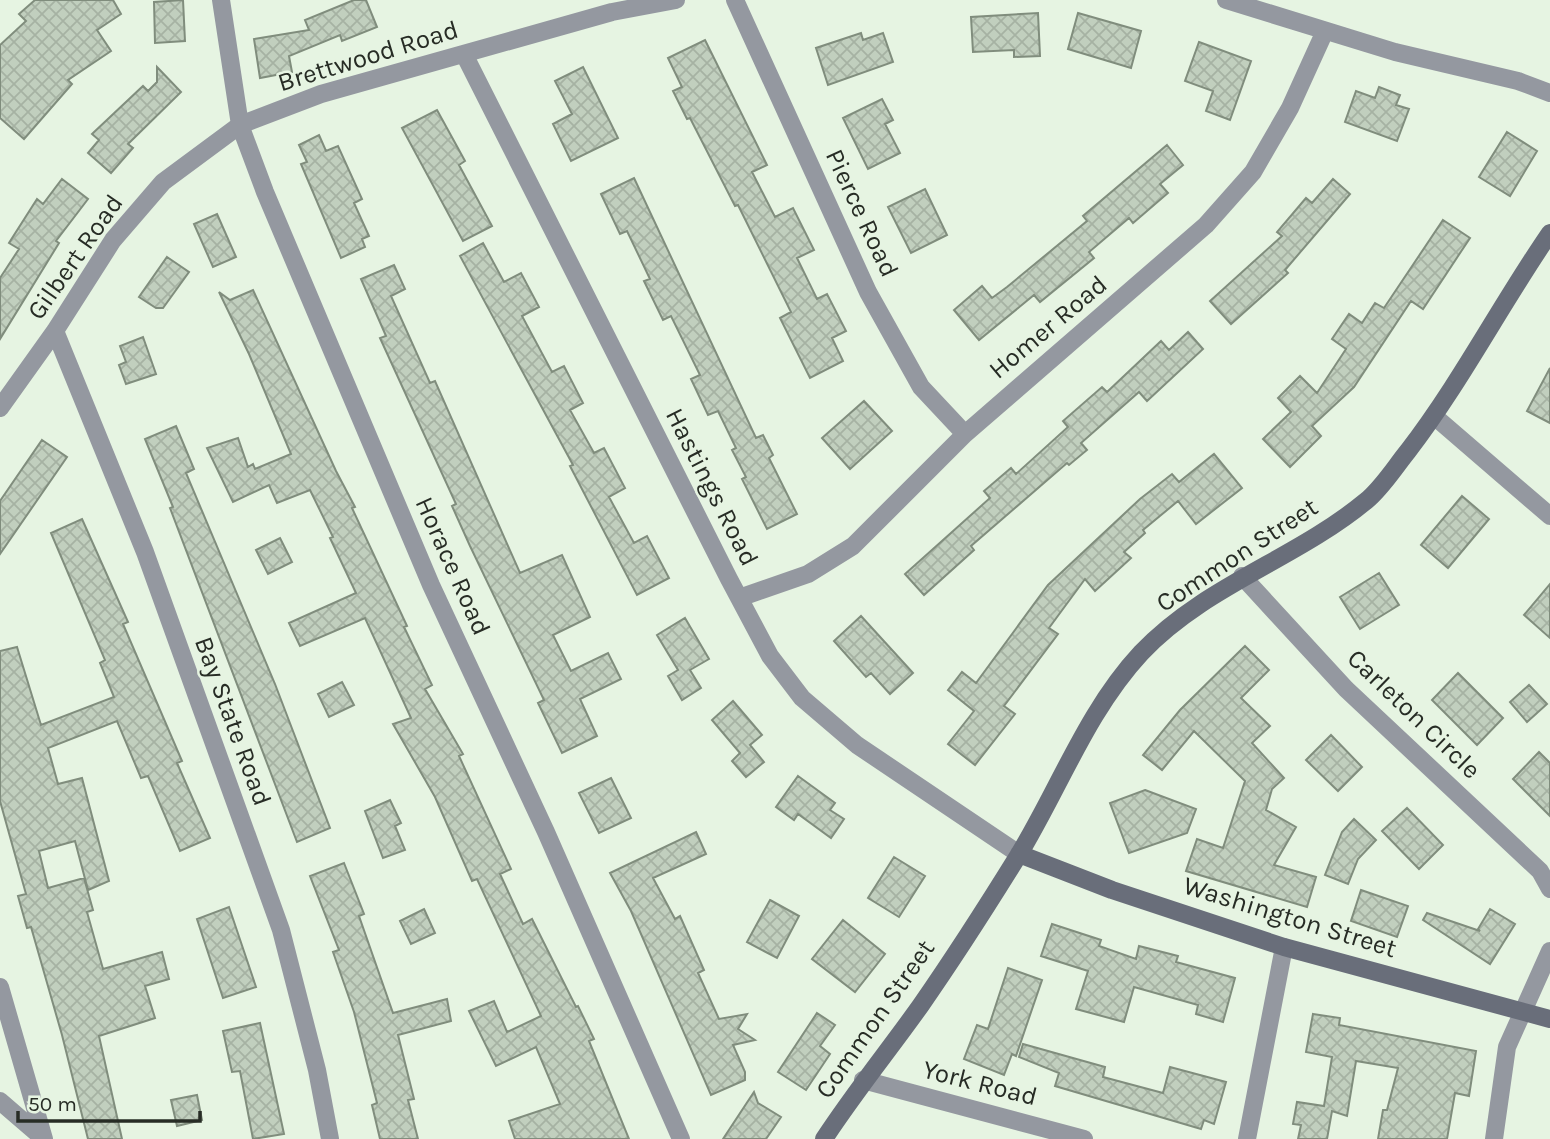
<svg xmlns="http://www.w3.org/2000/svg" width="1550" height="1139" font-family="Karla,sans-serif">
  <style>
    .building { fill: url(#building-cross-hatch); stroke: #808d7d; stroke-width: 2 }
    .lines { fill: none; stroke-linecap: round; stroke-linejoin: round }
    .street { stroke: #9498a0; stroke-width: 18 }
    .secondary { stroke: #696e7a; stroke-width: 18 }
    .labels { text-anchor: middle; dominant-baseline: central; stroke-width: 5; stroke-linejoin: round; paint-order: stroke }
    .street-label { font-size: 26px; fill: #272c25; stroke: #e6f4e2 }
  </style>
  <defs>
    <pattern id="building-cross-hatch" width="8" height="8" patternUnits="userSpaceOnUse" patternTransform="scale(1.75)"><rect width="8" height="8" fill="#c1cfbe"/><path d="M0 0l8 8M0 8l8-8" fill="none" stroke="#a6b2a3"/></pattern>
  </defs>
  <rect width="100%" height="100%" fill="#e6f4e2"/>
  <path class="building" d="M 35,0 L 113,0 L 121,14 L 97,30 L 111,51 L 68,80 L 72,84 L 24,139 L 0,118 L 0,45 L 26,21 L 19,14 Z
    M 183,0 L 185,41 L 155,43 L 154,2 Z
    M 354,0 L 366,0 L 377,27 L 342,41 L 340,35 L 289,56 L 292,72 L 260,78 L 254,39 L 309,30 L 305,20 Z
    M 1038,13 L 1040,56 L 1014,57 L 1014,50 L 973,52 L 971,17 Z
    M 1078,13 L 1141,31 L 1131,68 L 1068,49 Z
    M 861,33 L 863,40 L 883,33 L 893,62 L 828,85 L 816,48 Z
    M 705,40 L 767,165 L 752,172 L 775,217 L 793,208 L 814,250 L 797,258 L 817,299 L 827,294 L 846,331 L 832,338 L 843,361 L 810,378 L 780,318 L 791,312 L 738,205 L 735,206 L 690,118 L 687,119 L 673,91 L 682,87 L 668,58 Z
    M 1199,42 L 1251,61 L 1230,120 L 1206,111 L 1213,91 L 1185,81 Z
    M 157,67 L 181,92 L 128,144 L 133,148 L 111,173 L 88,153 L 99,140 L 92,134 L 143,86 L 148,91 L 157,82 Z
    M 583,67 L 618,138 L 571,161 L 553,124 L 572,114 L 555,81 Z
    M 1379,87 L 1400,95 L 1396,105 L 1409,109 L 1397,141 L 1345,122 L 1356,91 L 1375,98 Z
    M 882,99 L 893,120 L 885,124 L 900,153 L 868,169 L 843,118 Z
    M 437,110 L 465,161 L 459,165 L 492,226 L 463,241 L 402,128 Z
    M 1507,132 L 1537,151 L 1510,196 L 1479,177 Z
    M 319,135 L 326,151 L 338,146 L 362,199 L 354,203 L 369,236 L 362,239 L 365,247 L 341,258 L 301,164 L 307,162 L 299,145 Z
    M 1167,145 L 1183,165 L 1160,184 L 1168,193 L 1133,223 L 1129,218 L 1089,252 L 1094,258 L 1040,302 L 1034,295 L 979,340 L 954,310 L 982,286 L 992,298 L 1007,287 L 1087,221 L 1083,216 Z
    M 634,178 L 756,438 L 763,435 L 773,455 L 769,458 L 797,514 L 767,529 L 742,479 L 746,477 L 732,450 L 736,448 L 718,411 L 708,415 L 691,379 L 700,375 L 671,316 L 663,320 L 644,281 L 650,279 L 627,231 L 620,234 L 601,194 Z
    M 62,179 L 88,199 L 56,241 L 59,243 L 0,339 L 0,278 L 19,249 L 9,243 L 37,199 L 43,204 Z
    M 1333,179 L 1350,194 L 1285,270 L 1288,273 L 1231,324 L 1210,301 L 1282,236 L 1277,232 L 1306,198 L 1312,203 Z
    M 925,189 L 947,235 L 911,253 L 888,207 Z
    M 217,214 L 236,257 L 213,267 L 194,224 Z
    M 1443,220 L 1470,238 L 1423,309 L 1411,301 L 1354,387 L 1312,426 L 1321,436 L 1290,467 L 1263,439 L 1291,412 L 1278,398 L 1300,376 L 1317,393 L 1346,349 L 1332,339 L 1349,314 L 1362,323 L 1375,303 L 1384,308 Z
    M 483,243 L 504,282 L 521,273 L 539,307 L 522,316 L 552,372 L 564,366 L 583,403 L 570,410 L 594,453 L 604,448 L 625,488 L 609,497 L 634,543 L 647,536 L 669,578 L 637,595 L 570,466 L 573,465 L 460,256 Z
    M 167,257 L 189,272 L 163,308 L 156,308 L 139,297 Z
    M 394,265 L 405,289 L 391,296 L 430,383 L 435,381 L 520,573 L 562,555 L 590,617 L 553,635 L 571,671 L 608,653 L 621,679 L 580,699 L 597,736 L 562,753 L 538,703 L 544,700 L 470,546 L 452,506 L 456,504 L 380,338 L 386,336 L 361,279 Z
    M 253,290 L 336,471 L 355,507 L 352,508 L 407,626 L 404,627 L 432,685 L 425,689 L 463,754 L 459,756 L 511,869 L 500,874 L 523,924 L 532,919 L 576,1007 L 578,1006 L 594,1039 L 589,1041 L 629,1139 L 515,1139 L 509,1121 L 560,1104 L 536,1047 L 496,1066 L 469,1011 L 494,1001 L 507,1032 L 541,1016 L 477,879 L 472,881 L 435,797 L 393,724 L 411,718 L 365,618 L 300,646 L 289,623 L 356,593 L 330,538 L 333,537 L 310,490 L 277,503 L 269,485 L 233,502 L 207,448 L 238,438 L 248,467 L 253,464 L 255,469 L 291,454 L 249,354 L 219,292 L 230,300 Z
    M 1188,332 L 1203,349 L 1147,401 L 1139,392 L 1081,443 L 1087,450 L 1069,465 L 1067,463 L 971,546 L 974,550 L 924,595 L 905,574 L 990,498 L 984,491 L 1011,468 L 1016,474 L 1068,427 L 1063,421 L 1102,387 L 1107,392 L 1161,341 L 1169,350 Z
    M 143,337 L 156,374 L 126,384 L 119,365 L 126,362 L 120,346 Z
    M 1550,368 L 1550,423 L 1527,411 Z
    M 864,401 L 892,431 L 850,469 L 822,438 Z
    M 176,426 L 194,469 L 186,473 L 275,684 L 330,828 L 297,842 L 170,508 L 173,507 L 145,439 Z
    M 42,440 L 67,457 L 0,554 L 0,501 Z
    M 1214,454 L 1242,488 L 1196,524 L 1178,501 L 1143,530 L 1145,533 L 1124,552 L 1131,558 L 1095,591 L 1085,579 L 1049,628 L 1058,634 L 1004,706 L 1015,714 L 975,765 L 948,744 L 974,711 L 948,690 L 962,672 L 976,683 L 1048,585 L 1140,499 L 1172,474 L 1179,482 Z
    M 1462,496 L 1489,519 L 1448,568 L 1421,545 Z
    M 82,519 L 128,622 L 123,624 L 182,761 L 177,763 L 210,838 L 180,851 L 148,776 L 141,778 L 117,721 L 48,748 L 58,784 L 82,778 L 109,881 L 88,890 L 75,841 L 39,851 L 48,888 L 84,878 L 93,910 L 87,912 L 103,969 L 162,952 L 169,979 L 145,986 L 155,1018 L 99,1036 L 122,1139 L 88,1139 L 62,1035 L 31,927 L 27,928 L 18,896 L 26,894 L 0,801 L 0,651 L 17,647 L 41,725 L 114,697 L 100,663 L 105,660 L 51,533 Z
    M 280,538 L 292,562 L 268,574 L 256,550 Z
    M 1379,573 L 1399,605 L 1360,629 L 1340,597 Z
    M 1550,584 L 1550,638 L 1524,615 Z
    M 861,616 L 913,673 L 890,694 L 871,673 L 866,677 L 834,641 Z
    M 685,618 L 709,659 L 690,670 L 701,688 L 682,700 L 668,676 L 678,670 L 657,635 Z
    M 1245,646 L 1269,670 L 1241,698 L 1270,726 L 1252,743 L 1284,778 L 1272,789 L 1266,810 L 1296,827 L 1274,865 L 1316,877 L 1307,907 L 1186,871 L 1197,839 L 1223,848 L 1245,781 L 1194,731 L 1162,770 L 1143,755 L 1180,710 Z
    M 1458,673 L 1503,718 L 1477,745 L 1432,700 Z
    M 342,682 L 354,705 L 329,717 L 318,694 Z
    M 1529,685 L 1547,704 L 1527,722 L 1510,702 Z
    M 733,701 L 762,735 L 750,745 L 764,762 L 746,777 L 732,761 L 740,753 L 712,720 Z
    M 1331,735 L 1362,767 L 1338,791 L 1306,760 Z
    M 1539,752 L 1550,763 L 1550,816 L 1513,779 Z
    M 798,776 L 835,803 L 830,810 L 844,819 L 831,838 L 798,814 L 794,820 L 776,807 Z
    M 611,778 L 631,818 L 599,833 L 579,793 Z
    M 1145,790 L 1196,809 L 1187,833 L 1129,853 L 1110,803 Z
    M 390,800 L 401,823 L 395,826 L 405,850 L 383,858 L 365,811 Z
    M 1407,808 L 1443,845 L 1419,869 L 1382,831 Z
    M 1354,819 L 1376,840 L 1358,859 L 1348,884 L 1325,875 L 1342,832 Z
    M 696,832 L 706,854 L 653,878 L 675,919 L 680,916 L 704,970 L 698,973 L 719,1019 L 747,1014 L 738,1029 L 755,1040 L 733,1045 L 745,1072 L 745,1080 L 711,1095 L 631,911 L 610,873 Z
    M 894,857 L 925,876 L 899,917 L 868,898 Z
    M 344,863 L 364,914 L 359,916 L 393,1013 L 447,999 L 451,1021 L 398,1035 L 414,1099 L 408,1100 L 418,1139 L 380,1139 L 372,1105 L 377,1103 L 354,1012 L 333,952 L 339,950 L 310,876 Z
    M 1361,890 L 1408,906 L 1397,937 L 1351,921 Z
    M 770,900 L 799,916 L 777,958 L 747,942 Z
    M 229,907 L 256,987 L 223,998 L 197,919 Z
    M 424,909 L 435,933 L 411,944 L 400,921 Z
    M 1490,909 L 1515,924 L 1490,964 L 1423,920 L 1427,913 L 1480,931 L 1478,929 Z
    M 843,920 L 885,954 L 855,992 L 812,959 Z
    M 1052,924 L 1101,940 L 1099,946 L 1136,959 L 1139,946 L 1178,956 L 1176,962 L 1235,978 L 1223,1022 L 1196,1014 L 1198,1005 L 1134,987 L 1124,1022 L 1076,1009 L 1088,971 L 1041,956 Z
    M 1008,968 L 1042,980 L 1016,1056 L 1012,1054 L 1004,1075 L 964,1059 L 977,1025 L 988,1029 Z
    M 817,1013 L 835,1025 L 820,1046 L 830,1054 L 806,1090 L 778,1072 Z
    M 1313,1014 L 1340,1018 L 1339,1025 L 1476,1051 L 1469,1096 L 1455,1093 L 1447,1139 L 1378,1139 L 1383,1110 L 1387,1110 L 1398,1068 L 1356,1061 L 1347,1116 L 1332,1111 L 1327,1139 L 1298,1139 L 1301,1125 L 1293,1124 L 1297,1102 L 1324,1106 L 1332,1057 L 1306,1052 Z
    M 260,1023 L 284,1134 L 253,1139 L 240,1071 L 232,1072 L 223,1031 Z
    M 1023,1044 L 1105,1067 L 1103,1077 L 1163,1093 L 1170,1067 L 1226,1082 L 1214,1124 L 1204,1120 L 1201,1129 L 1055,1086 L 1059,1073 L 1019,1057 Z
    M 754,1092 L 758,1103 L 781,1117 L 766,1139 L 723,1139 Z
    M 197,1095 L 202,1120 L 177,1126 L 171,1100 Z"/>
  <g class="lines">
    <path class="street" d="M 221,0 L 240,125 L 265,192 L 431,585 L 546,832 L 681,1139
      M 735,0 L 868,292 L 921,387 L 965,434
      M 1226,0 L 1395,52 L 1518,81 L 1550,93
      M 464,54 L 729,579 L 770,656 L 802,698 L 857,745 L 1019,854
      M 55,331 L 145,552 L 281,930 L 317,1070 L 330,1139
      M 0,408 L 55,331 L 113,240 L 163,182 L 240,125 L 321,94 L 612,12 L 676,0
      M 1434,416 L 1550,516
      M 1242,576 L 1346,689 L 1540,871 L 1550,889
      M 739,598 L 808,574 L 853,546 L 965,434 L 1206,225 L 1253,172 L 1290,108 L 1325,31
      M 0,987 L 44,1139
      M 863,1080 L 1084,1139
      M 0,1101 L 44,1139
      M 1247,1139 L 1284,947
      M 1494,1139 L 1507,1047 L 1550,951"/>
    <path class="secondary" d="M 1019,854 L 1112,890 L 1284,947 L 1550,1019
      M 824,1139 C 854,1093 889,1050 921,1005 C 955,956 987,906 1018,856 C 1059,789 1087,711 1141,653 C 1204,586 1296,559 1366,501 C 1382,488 1395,467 1408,451 C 1461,382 1501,304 1550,233"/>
  </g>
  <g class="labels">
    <g class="street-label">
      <text transform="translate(368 56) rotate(-17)">Brettwood Road</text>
      <text transform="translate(862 213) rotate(65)">Pierce Road</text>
      <text transform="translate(75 257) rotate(-55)">Gilbert Road</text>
      <text transform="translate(1048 327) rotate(-40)">Homer Road</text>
      <text transform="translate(712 487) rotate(63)">Hastings Road</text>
      <text transform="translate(1237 555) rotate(-33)">Common Street</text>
      <text transform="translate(453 566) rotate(66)">Horace Road</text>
      <text transform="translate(1414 714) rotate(44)">Carleton Circle</text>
      <text transform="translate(233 721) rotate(70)">Bay State Road</text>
      <text transform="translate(1290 917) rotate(17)">Washington Street</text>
      <text transform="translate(875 1019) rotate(-55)">Common Street</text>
      <text transform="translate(980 1083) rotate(14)">York Road</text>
    </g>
  </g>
  <path d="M18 1111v10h182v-10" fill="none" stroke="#272c25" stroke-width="3.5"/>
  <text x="28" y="1111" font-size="21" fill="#272c25" stroke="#e6f4e2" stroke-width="5" paint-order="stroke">50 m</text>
</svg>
